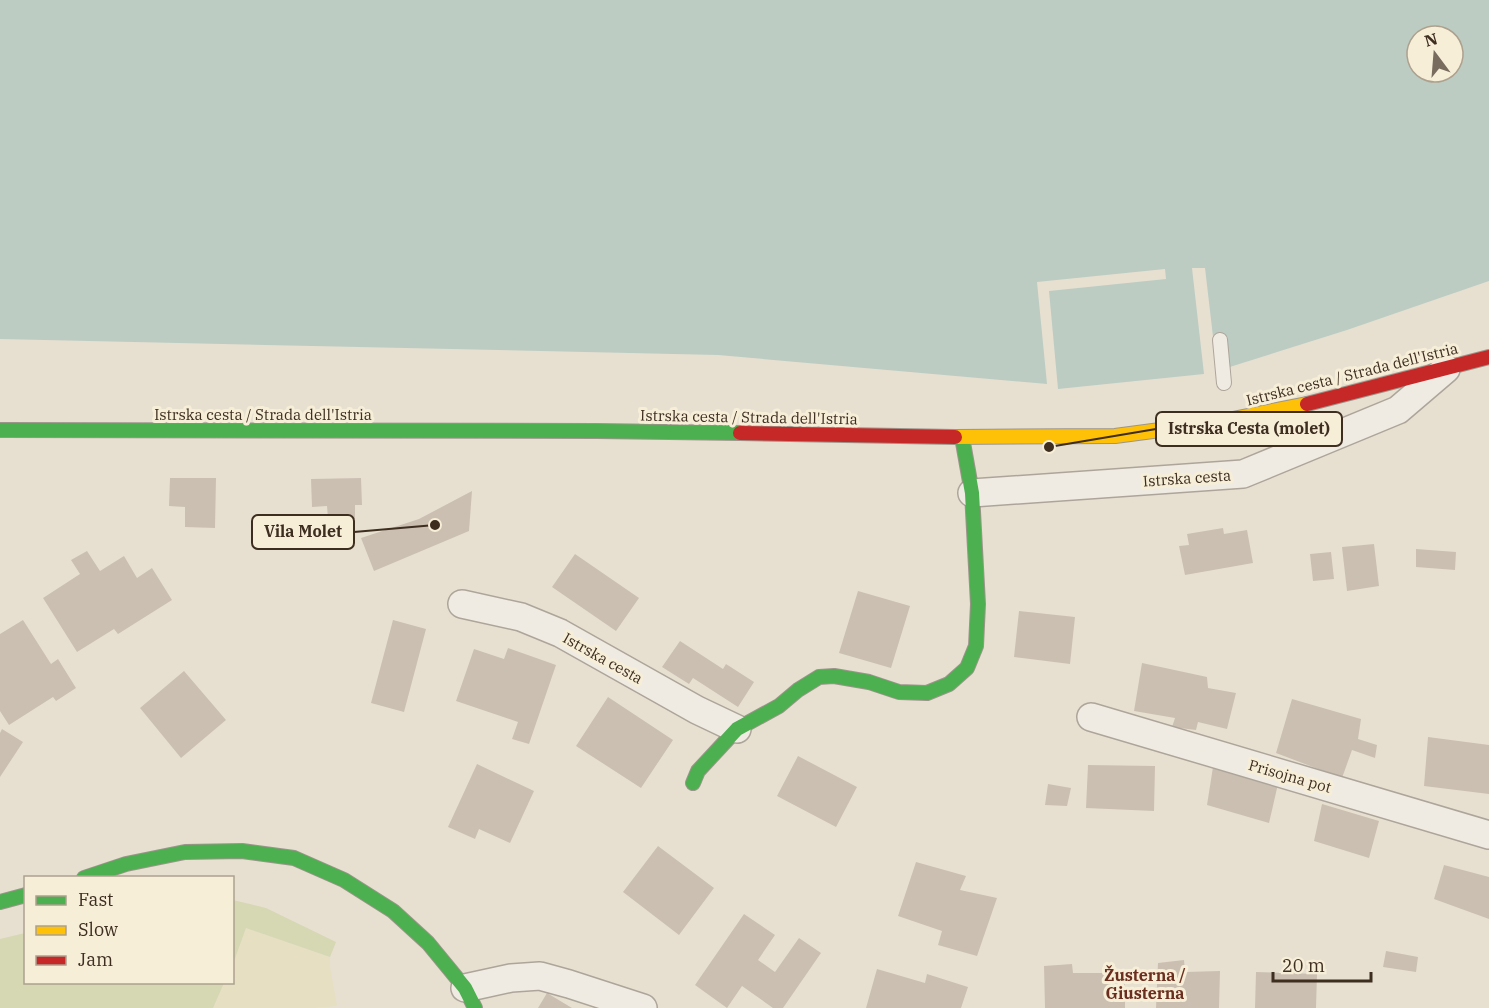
<svg xmlns="http://www.w3.org/2000/svg" width="1489" height="1008" font-family="'IBM Plex Serif',serif">
  <style>
    .farmland { fill: #e6dfc2 }
    .green { fill: #d6d7b3 }
    .water { fill: #bcccc2; fill-rule: evenodd }
    .building { fill: #cbbfb2 }
    .lines { fill: none; stroke-linecap: round; stroke-linejoin: round }
    .lane-casing { stroke: #ada599; stroke-width: 16 }
    .street-casing { stroke: #ada599; stroke-width: 30 }
    .fast-casing { stroke: #9c958a; stroke-width: 16 }
    .slow-casing { stroke: #9c958a; stroke-width: 16 }
    .jam-casing { stroke: #9c958a; stroke-width: 16 }
    .lane { stroke: #efebe3; stroke-width: 14 }
    .street { stroke: #efebe3; stroke-width: 27 }
    .fast { stroke: #4caf50; stroke-width: 14 }
    .slow { stroke: #ffc107; stroke-width: 14 }
    .jam { stroke: #c62828; stroke-width: 14 }
    .labels { text-anchor: middle; dominant-baseline: central; stroke-width: 6; stroke-linejoin: round; paint-order: stroke }
    .street-label { font-size: 15px; fill: #3d2e20; stroke: #f7eed8 }
    .neighbourhood-label { font-size: 16px; font-weight: bold; fill: #6b2e1e; stroke: #f7eed8 }
    .leader { fill: none; stroke: #3d2e20; stroke-width: 2 }
    .callout-dot { fill: #3d2e20; stroke: #f7eed8; stroke-width: 2 }
    .callout { fill: #f7eed8; stroke: #3d2e20; stroke-width: 2 }
    .callout-label { font-size: 16px; text-anchor: middle; font-weight: bold; fill: #3d2e20 }
  </style>
  <rect width="100%" height="100%" fill="#e7e0d1"/>
  <path class="farmland" d="M 246,928 L 330,957 L 330,966 L 337,1006 L 311,1008 L 213,1008 L 224,983 L 232,982 L 233,964 Z"/>
  <path class="green" d="M 233,900 L 266,908 L 336,942 L 330,957 L 246,928 L 233,964 Z
    M 25,933 L 26,982 L 224,983 L 213,1008 L 0,1008 L 0,939 Z"/>
  <path class="water" d="M 0,0 L 1489,0 L 1489,281 L 1347,330 L 1217,371 L 1205,268 L 1192,268 L 1204,374 L 1058,389 L 1049,291 L 1166,279 L 1165,269 L 1037,282 L 1047,384 L 718,355 L 0,339 ZM 1417,36 L 1453,36 L 1453,72 L 1417,72 Z"/>
  <path class="building" d="M 170,478 L 216,478 L 215,528 L 185,527 L 185,507 L 169,506 Z
    M 361,478 L 362,505 L 355,505 L 355,519 L 328,519 L 327,506 L 312,507 L 311,479 Z
    M 472,491 L 469,531 L 374,571 L 361,538 L 419,519 Z
    M 1223,528 L 1224,534 L 1247,530 L 1253,563 L 1185,575 L 1179,546 L 1189,545 L 1187,534 Z
    M 1374,544 L 1379,586 L 1347,591 L 1342,547 Z
    M 1416,549 L 1456,552 L 1455,570 L 1416,567 Z
    M 87,551 L 100,571 L 124,556 L 137,578 L 152,568 L 172,600 L 118,634 L 114,629 L 77,652 L 43,598 L 80,574 L 71,560 Z
    M 1331,552 L 1334,579 L 1313,581 L 1310,554 Z
    M 575,554 L 639,598 L 616,631 L 552,587 Z
    M 858,591 L 910,606 L 891,668 L 839,653 Z
    M 1019,611 L 1075,617 L 1070,664 L 1014,657 Z
    M 23,620 L 51,664 L 58,659 L 76,688 L 56,701 L 53,697 L 9,725 L 0,711 L 0,634 Z
    M 393,620 L 426,629 L 404,712 L 371,703 Z
    M 680,641 L 723,669 L 726,664 L 754,682 L 738,707 L 693,678 L 689,684 L 662,667 Z
    M 508,648 L 556,665 L 529,744 L 512,739 L 518,722 L 456,701 L 474,649 L 504,659 Z
    M 1142,663 L 1207,677 L 1208,688 L 1236,693 L 1227,729 L 1198,722 L 1196,730 L 1172,727 L 1175,718 L 1134,711 Z
    M 184,671 L 226,720 L 181,758 L 140,708 Z
    M 608,697 L 673,740 L 641,788 L 576,746 Z
    M 1292,699 L 1361,719 L 1358,739 L 1377,745 L 1375,758 L 1352,750 L 1342,778 L 1276,753 Z
    M 2,729 L 23,742 L 0,777 L 0,733 Z
    M 1428,737 L 1489,745 L 1489,794 L 1424,786 Z
    M 798,756 L 857,787 L 836,827 L 777,796 Z
    M 477,764 L 534,791 L 510,843 L 479,829 L 475,839 L 448,827 Z
    M 1088,765 L 1155,766 L 1154,811 L 1086,808 Z
    M 1213,767 L 1278,784 L 1269,823 L 1207,805 Z
    M 1048,784 L 1071,788 L 1067,806 L 1045,805 Z
    M 1322,804 L 1379,821 L 1369,858 L 1314,841 Z
    M 658,846 L 714,888 L 679,935 L 623,892 Z
    M 916,862 L 966,876 L 960,890 L 997,898 L 977,956 L 938,945 L 942,931 L 898,916 Z
    M 1444,865 L 1489,877 L 1489,919 L 1434,899 Z
    M 744,914 L 775,935 L 758,960 L 775,972 L 799,938 L 821,953 L 783,1008 L 773,1008 L 742,986 L 727,1008 L 695,985 Z
    M 1386,951 L 1418,957 L 1416,972 L 1383,967 Z
    M 1184,960 L 1185,972 L 1220,971 L 1219,1008 L 1156,1008 L 1158,963 Z
    M 1072,964 L 1073,973 L 1125,973 L 1125,1008 L 1045,1008 L 1044,966 Z
    M 877,969 L 925,983 L 927,974 L 968,987 L 961,1008 L 866,1008 Z
    M 1256,972 L 1317,974 L 1316,1008 L 1255,1008 Z
    M 547,993 L 572,1008 L 538,1008 Z"/>
  <g class="lines">
    <defs>
      <path id="lane" d="M 1220,340 L 1224,383"/>
      <path id="street" d="M 972,493 L 1243,474 L 1398,410 L 1446,369
        M 462,604 L 521,617 L 560,633 L 697,710 L 737,729
        M 1091,717 L 1489,835
        M 465,988 L 511,978 L 540,976 L 569,984 L 643,1008"/>
      <path id="fast" d="M 0,430 L 597,431 L 740,433
        M 693,783 L 698,771 L 737,729 L 779,706 L 798,690 L 819,677 L 834,676 L 869,682 L 899,692 L 927,693 L 949,684 L 967,668 L 976,646 L 978,604 L 972,493 L 962,437
        M 84,878 L 126,864 L 185,852 L 242,851 L 294,858 L 344,880 L 393,911 L 428,943 L 465,988 L 475,1008
        M 0,902 L 26,895"/>
      <path id="slow" d="M 955,437 L 1115,436 L 1213,423 L 1307,404"/>
      <path id="jam" d="M 1307,404 L 1489,357
        M 740,433 L 955,437"/>
    </defs>
    <use href="#lane" class="lane-casing"/>
    <use href="#street" class="street-casing"/>
    <use href="#fast" class="fast-casing"/>
    <use href="#slow" class="slow-casing"/>
    <use href="#jam" class="jam-casing"/>
    <use href="#lane" class="lane"/>
    <use href="#street" class="street"/>
    <use href="#fast" class="fast"/>
    <use href="#slow" class="slow"/>
    <use href="#jam" class="jam"/>
  </g>
  <g class="labels">
    <g class="street-label">
      <text transform="translate(1352 374) rotate(-14)">Istrska cesta / Strada dell'Istria</text>
      <text x="263" y="414">Istrska cesta / Strada dell'Istria</text>
      <text transform="translate(749 417) rotate(1)">Istrska cesta / Strada dell'Istria</text>
      <text transform="translate(1187 478) rotate(-4)">Istrska cesta</text>
      <text transform="translate(603 658) rotate(29)">Istrska cesta</text>
      <text transform="translate(1290 776) rotate(16)">Prisojna pot</text>
    </g>
    <g class="neighbourhood-label">
      <text x="1145" y="975">Žusterna /<tspan x="1145" dy="18">Giusterna</tspan></text>
    </g>
  </g>
  <path class="leader" d="M1049 447L1156 429M435 525L354 532"/>
  <g class="callout-dot">
    <circle cx="1049" cy="447" r="6"/>
    <circle cx="435" cy="525" r="6"/>
  </g>
  <g class="callout">
    <rect x="1156" y="412" width="186" height="34" rx="6"/>
    <rect x="252" y="515" width="102" height="34" rx="6"/>
  </g>
  <g class="callout-label">
    <text x="1249" y="434">Istrska Cesta (molet)</text>
    <text x="303" y="537">Vila Molet</text>
  </g>
  <rect x="24" y="876" width="210" height="108" fill="#f7eed8" stroke="#ada18e" stroke-width="1.5"/>
  <rect x="36" y="896" width="30" height="9" fill="#4caf50" stroke="#ada18e" stroke-width="1.5"/>
  <text x="78" y="906" font-size="18" fill="#3d2e20">Fast</text>
  <rect x="36" y="926" width="30" height="9" fill="#ffc107" stroke="#ada18e" stroke-width="1.5"/>
  <text x="78" y="936" font-size="18" fill="#3d2e20">Slow</text>
  <rect x="36" y="956" width="30" height="9" fill="#c62828" stroke="#ada18e" stroke-width="1.5"/>
  <text x="78" y="966" font-size="18" fill="#3d2e20">Jam</text>
  <g transform="translate(1435 54) rotate(344)"><circle r="28" fill="#f7eed8" stroke="#ada18e" stroke-width="1.5"/>
  <path d="M0-4.5L10 22L0 15L-10 22Z" fill="#786c5e"/>
  <text y="-9" font-size="16" font-weight="bold" text-anchor="middle" fill="#3d2e20">N</text>
  </g>
  <path d="M1273 972v9h98v-9" fill="none" stroke="#3d2e20" stroke-width="3"/>
  <text x="1282" y="972" font-size="18" fill="#3d2e20" stroke="#f7eed8" stroke-width="4.5" paint-order="stroke">20 m</text>
</svg>
